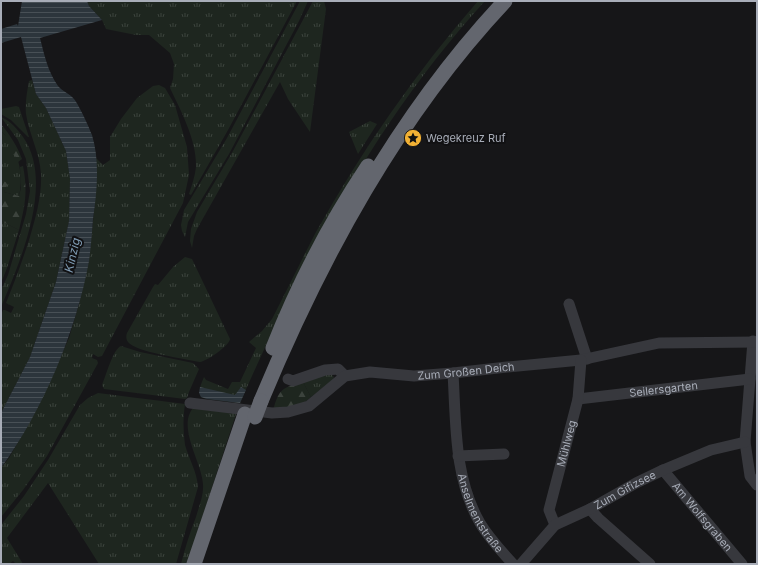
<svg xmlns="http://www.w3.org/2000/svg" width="758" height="565" font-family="Inter,sans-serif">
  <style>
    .grass { fill: url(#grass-tufts) }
    .forest { fill: url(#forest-firs) }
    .water { fill: url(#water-rules) }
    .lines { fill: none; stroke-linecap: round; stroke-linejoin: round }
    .minor { stroke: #37383d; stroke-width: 11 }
    .highway { stroke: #63666e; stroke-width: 15 }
    .highway-bridge { stroke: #63666e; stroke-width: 15 }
    .labels { text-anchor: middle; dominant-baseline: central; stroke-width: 4; stroke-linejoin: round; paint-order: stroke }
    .poi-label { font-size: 11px; fill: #a8adb8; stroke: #111113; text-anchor: start }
    .street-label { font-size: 11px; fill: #a8adb8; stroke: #111113 }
    .water-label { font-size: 12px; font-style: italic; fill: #7f9bb3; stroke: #111113 }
  </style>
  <defs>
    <pattern id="grass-tufts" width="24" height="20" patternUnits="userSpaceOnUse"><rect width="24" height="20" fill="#1e261f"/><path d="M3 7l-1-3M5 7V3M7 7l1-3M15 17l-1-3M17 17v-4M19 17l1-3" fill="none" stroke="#3c433d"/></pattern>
    <pattern id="forest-firs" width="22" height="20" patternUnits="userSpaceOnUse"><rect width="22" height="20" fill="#1e261f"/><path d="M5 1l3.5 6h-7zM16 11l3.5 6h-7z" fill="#3c433d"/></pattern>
    <pattern id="water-rules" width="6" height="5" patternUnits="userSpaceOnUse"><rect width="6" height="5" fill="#2c353c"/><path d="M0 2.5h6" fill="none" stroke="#485056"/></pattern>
  </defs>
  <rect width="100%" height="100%" fill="#161618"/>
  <path class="grass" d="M 87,1 L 297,1 L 228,130 L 191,195 L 189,194 C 192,185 195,176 196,167 C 197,141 181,111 170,88 L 173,79 L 174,64 L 170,53 L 149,35 L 136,35 L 106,29 L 102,20 L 89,6 Z
    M 300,1 L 308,1 L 299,21 L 229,154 L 197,207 L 188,222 L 185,237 L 182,231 L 181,225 L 184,210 L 227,138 Z
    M 313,1 L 324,1 L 326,9 L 310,132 L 288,99 L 280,82 L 197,229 L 194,236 L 192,248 L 190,241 L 191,229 L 197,212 L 233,151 Z
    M 478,1 L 485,1 C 378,118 303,259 240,403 L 207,399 L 201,397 C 198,390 201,384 204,377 L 206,380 L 228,389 L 232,382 L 240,382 L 256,348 L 249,342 L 262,331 L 272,319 C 287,290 301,261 316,232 C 362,150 416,72 478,1 Z
    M 32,80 L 36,94 L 46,108 L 66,151 L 70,179 L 69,221 L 56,282 L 30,357 L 1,413 L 1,315 L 3,310 L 5,310 L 11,313 L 14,307 L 6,303 C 15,281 23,259 30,237 C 36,216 42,195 41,174 C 40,153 29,134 26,114 C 25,103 27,92 29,81 Z
    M 159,85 L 165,88 L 175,105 L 187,147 L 189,175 L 183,203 L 102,356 L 98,357 L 93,354 L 92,358 L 97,360 L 98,363 L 47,456 L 23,490 L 1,517 L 1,468 L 9,458 L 38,407 L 69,338 L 79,304 L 89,260 L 95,202 L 96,158 L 103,165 L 110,160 L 110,137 L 121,119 L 137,98 L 153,86 Z
    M 16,106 L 19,107 L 29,137 L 28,137 L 11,120 L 1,114 L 1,109 Z
    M 1,117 C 11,121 17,129 23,137 C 55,182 20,262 1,307 L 1,290 L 8,275 L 26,214 L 30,191 L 26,159 L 18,140 Z
    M 370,121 L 377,124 L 358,154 L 349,132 Z
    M 1,131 C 18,146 24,174 19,196 L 4,192 L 7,184 L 1,180 Z
    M 1,221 L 19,230 L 7,268 L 1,283 Z
    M 185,257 L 192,259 L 230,339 C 229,346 207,361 200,362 C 186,359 135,352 128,342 C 126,339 126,336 127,333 L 153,287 L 155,284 L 158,285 L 173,267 Z
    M 121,346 L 140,352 L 193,363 L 199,369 L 189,392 L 187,398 L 185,399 L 104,389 L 102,385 C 106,376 113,349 121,346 Z
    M 330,373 L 334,377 L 333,380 L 311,397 L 303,382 Z
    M 98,393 L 185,404 C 183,417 183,431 185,445 C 189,459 197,472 198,487 L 176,564 L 99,564 L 48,483 L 7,538 L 23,564 L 14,564 L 15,563 L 13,561 L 9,564 L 1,564 L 1,525 L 24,496 L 48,460 L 80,405 L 88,398 Z
    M 194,407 L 237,411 L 187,564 L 181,564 C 185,548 190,532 196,517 C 199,506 204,495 203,484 C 202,462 176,426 194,407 Z"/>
  <path class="forest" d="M 1,124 C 10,135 17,146 22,159 L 18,162 L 5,135 L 1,131 Z
    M 23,166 C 28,192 25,205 19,230 L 1,221 L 1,180 L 8,183 L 4,192 L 19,196 L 21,188 L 20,167 Z
    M 303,382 L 311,397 C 301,407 289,409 275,409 L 274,407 C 280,387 284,388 303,382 Z"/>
  <path class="water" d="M 22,1 L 87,1 L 89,6 L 102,20 L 40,38 C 44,54 48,72 58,86 C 62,91 70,94 74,99 C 79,105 89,127 92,135 C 100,161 97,192 93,219 C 92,233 91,247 89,261 C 76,332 43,410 1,468 L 1,413 L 30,357 L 56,282 L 69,221 L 70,179 L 66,151 L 46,108 L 36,94 L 21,37 L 1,43 L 1,29 L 17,24 L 18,26 Z
    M 200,387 L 235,395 L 241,387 L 246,390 L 240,403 L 207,399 L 201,397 L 199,393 Z"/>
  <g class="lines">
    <g class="minor">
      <path d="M 569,304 L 587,359"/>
      <path d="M 753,341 L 745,442 L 750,476 L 757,485"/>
      <path id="s1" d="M 453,373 C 456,424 454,478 480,523 C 489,538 501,551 513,564"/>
      <path d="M 288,379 L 293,381 L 325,370 L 338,369 L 345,376"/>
      <path id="s2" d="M 578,399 L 750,379"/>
      <path id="s3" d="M 190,403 L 272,413 L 288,412 L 309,406 L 345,376 L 370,372 L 414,376 L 453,373 L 507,367 L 581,360 L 659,343 L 757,342"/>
      <path d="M 458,456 L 504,454"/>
      <path id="s4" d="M 663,470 L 742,564"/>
      <path d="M 590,509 L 598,518 L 650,564"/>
      <path id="s5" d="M 555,525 L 549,510 L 578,399 L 581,360"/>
      <path id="s6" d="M 521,564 L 555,525 L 590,509 L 636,483 L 663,470 L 711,450 L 745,442"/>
    </g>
    <path class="highway" d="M 273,348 C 298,285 330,223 368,166
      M 261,401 C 321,257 397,116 505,1
      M 194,564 L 245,414"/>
    <path class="highway-bridge" d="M 255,417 L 261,401"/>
  </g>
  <defs>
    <symbol id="sight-disc" viewBox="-11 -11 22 22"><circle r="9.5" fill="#f2b134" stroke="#111113"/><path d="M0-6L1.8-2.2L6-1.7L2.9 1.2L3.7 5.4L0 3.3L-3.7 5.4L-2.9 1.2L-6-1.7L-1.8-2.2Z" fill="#111"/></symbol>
  </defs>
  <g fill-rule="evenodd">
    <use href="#sight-disc" x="403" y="128" width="20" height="20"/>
  </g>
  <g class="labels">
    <g class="poi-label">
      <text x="426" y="138">Wegekreuz Ruf</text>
    </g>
    <g class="street-label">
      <text stroke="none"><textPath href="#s3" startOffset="289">Zum Großen Deich</textPath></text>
      <text stroke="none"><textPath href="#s2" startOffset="86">Seilersgarten</textPath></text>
      <text stroke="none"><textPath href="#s5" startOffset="85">Mühlweg</textPath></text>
      <text stroke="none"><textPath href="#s6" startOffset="130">Zum Gifizsee</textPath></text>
      <text stroke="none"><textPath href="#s1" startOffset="145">Anselmentstraße</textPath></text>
      <text stroke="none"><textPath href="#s4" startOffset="61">Am Wolfsgraben</textPath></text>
    </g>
    <g class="water-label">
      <text transform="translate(72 255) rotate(-77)">Kinzig</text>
    </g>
  </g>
  <rect width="758" height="565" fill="none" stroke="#a8adb8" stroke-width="4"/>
</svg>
